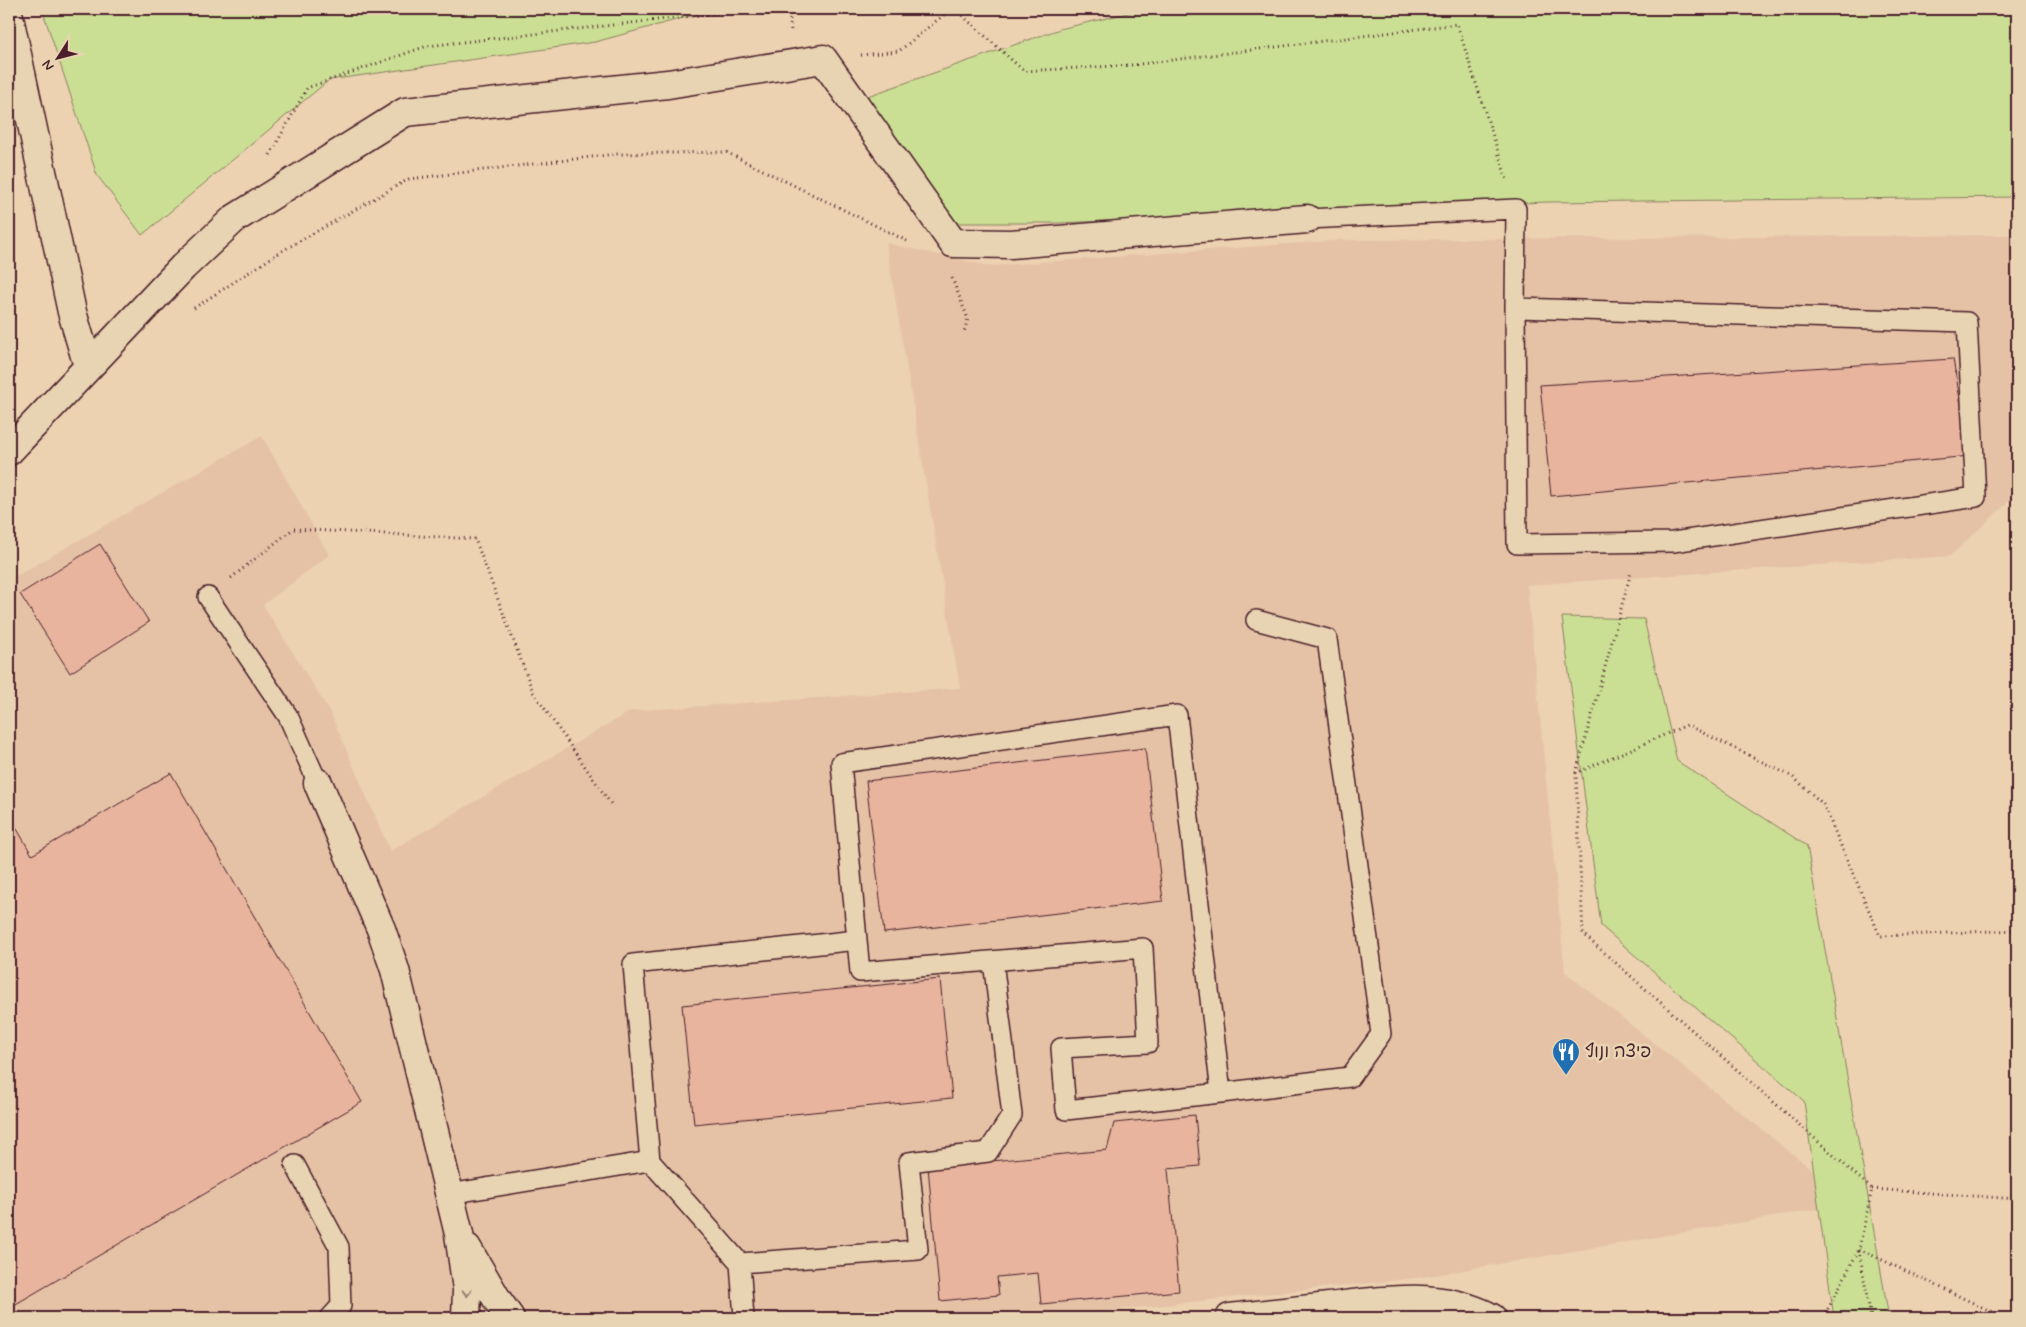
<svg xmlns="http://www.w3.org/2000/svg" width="2026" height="1327" font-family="Mynerve,'Playpen Sans Hebrew',sans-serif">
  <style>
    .built { fill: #e5c2a6 }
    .green { fill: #cbdf94; stroke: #8a7f60 }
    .building { fill: #e8b49d; stroke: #4a1f2b }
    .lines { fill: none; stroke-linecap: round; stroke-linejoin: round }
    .service-casing { stroke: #4a1f2b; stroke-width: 22 }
    .minor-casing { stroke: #4a1f2b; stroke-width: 31 }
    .tertiary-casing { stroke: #4a1f2b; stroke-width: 31 }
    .path { stroke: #4a1f2b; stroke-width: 3; stroke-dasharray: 1 4; stroke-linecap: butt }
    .service { stroke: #e8d4b2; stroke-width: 19 }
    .minor { stroke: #e8d4b2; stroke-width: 28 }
    .tertiary { stroke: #e8d4b2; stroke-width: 28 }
    .oneway { stroke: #997a6e }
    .labels { text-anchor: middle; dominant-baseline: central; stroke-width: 5; stroke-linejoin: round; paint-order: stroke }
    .poi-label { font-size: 18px; fill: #4a1f2b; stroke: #e8d4b2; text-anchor: start }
  </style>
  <rect width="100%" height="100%" fill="#ecd2b1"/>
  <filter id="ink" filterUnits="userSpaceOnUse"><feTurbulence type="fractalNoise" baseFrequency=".02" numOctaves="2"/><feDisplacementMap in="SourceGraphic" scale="10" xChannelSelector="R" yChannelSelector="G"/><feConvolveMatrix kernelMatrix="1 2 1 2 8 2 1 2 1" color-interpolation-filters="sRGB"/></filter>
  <g filter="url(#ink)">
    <path class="built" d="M 2017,235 L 2017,494 L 1950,556 L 1527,585 L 1565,972 L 1854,1203 L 1417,1278 L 1043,1318 L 9,1318 L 9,580 L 262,436 L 329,555 L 263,605 L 330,712 L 390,851 L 631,711 L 960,688 L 886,243 L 989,266 L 1342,240 Z"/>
    <path class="green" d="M 42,9 L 716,9 L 595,42 L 329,80 L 142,235 L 97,175 Z
      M 1145,9 L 2017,9 L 2017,197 L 1547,202 L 1059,223 L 956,223 L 862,98 L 1060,29 Z
      M 1562,617 L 1644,619 L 1677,761 L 1807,846 L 1889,1318 L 1834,1318 L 1804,1101 L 1601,926 Z"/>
    <path class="building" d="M 1953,359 L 1970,456 L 1551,496 L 1540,385 Z
      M 100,544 L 149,622 L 70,673 L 20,594 Z
      M 1145,748 L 1163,901 L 884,933 L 866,781 Z
      M 171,773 L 362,1102 L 9,1308 L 9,815 L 32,855 Z
      M 940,979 L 952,1098 L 694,1124 L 682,1005 Z
      M 1195,1115 L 1200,1166 L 1168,1169 L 1179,1291 L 1041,1304 L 1038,1273 L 997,1277 L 999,1295 L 940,1301 L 928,1167 L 1107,1150 L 1114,1123 Z"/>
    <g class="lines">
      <defs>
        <path id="service" d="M 1307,219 L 1516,209 L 1515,308 L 1517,544 L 1673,542 L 1976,497 L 1967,322 L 1515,308
          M 208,597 L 288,716 L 318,783
          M 1221,1093 L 1350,1077 L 1381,1034 L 1327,639 L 1256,620
          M 650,1161 L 740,1263
          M 295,1165 L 339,1247 L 341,1306 L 330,1318
          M 449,1194 L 650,1161 L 633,964 L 857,940 L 841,763 L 1177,715 L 1221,1093 L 1066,1110 L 1061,1048 L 1148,1043 L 1143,948 L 860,972 L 857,940
          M 744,1318 L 740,1263 L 918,1250 L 909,1162 L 988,1152 L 1012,1115 L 993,961"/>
        <path id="minor" d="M 9,17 L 72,312 L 88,366
          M 9,451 L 183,267 L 234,219 L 405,112 L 668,84 L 823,59 L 953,243 L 1011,244 L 1307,219
          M 318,783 L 381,929 L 395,970 L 459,1234 L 467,1289 L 466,1318
          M 467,1248 L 498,1301 L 510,1318"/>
        <path id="tertiary" d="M 1230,1318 C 1263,1314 1296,1311 1329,1307 C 1384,1300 1441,1291 1492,1318"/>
      </defs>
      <use href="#service" class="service-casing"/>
      <use href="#minor" class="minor-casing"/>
      <use href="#tertiary" class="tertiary-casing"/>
      <path class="path" d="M 789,9 L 791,31
        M 955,9 L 1024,71 L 1133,65 L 1457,24 L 1507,180
        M 2010,9 L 2017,48
        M 861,55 L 899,51 L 951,9
        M 270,155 L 307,88 L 427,46 L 755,9
        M 952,278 L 968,319 L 964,332
        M 194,308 L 282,251 L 409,179 L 616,154 L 726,152 L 909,242
        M 231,578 L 293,529 L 475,539 L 533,692 L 611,804
        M 1576,773 L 1631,572
        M 1872,1189 L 2017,1199
        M 1859,1249 L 2005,1318
        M 1859,1250 L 1871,1318
        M 1806,1318 L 1826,1313 L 1859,1249 L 1872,1189 L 1583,934 L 1576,773 L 1687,725 L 1793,777 L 1823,804 L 1880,936 L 2017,930"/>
      <use href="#service" class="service"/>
      <use href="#minor" class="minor"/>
      <use href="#tertiary" class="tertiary"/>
    </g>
    <defs><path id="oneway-chevron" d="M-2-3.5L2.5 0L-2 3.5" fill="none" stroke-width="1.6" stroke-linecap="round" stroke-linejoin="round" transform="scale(1.25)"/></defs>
    <use class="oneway" href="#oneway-chevron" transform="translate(467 1293) rotate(89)"/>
  </g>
  <defs>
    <symbol id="restaurant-pin" viewBox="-11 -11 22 30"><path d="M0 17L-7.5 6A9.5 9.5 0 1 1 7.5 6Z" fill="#1f6fb2" stroke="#e8d4b2"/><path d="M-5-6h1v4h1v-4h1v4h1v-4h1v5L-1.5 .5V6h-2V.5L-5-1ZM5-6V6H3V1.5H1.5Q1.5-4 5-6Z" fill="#fff"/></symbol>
  </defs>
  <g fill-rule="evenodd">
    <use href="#restaurant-pin" x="1550" y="1036" width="32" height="43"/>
  </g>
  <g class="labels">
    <g class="poi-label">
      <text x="1585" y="1052">פיצה ונוף</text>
    </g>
  </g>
  <rect width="2026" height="1327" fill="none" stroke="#e8d4b2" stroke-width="30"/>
  <rect x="15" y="15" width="1996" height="1297" fill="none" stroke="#4a1f2b" stroke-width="2" filter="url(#ink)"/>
  <g transform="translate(58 58) rotate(234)" stroke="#e8d4b2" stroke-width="4" paint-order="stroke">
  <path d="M0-4L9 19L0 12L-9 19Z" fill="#4a1f2b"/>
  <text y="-8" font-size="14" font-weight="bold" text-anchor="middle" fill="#4a1f2b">N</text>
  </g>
</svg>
